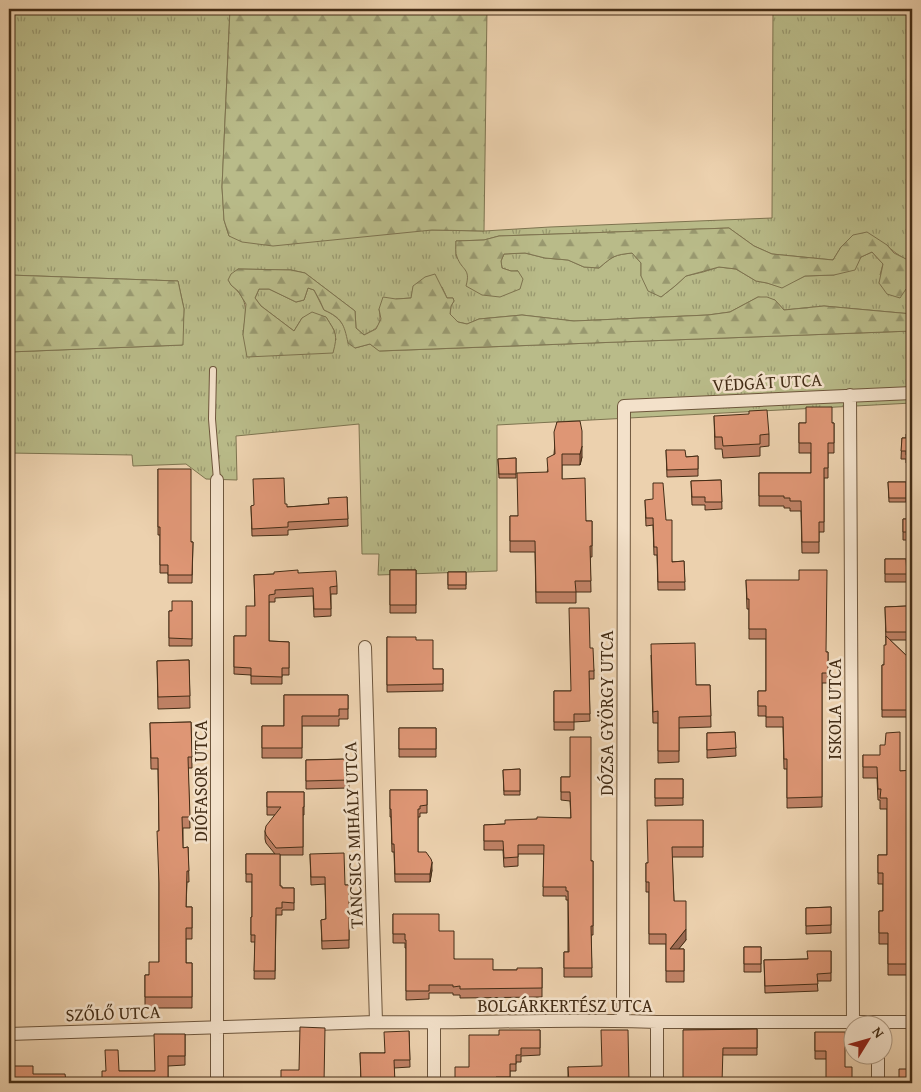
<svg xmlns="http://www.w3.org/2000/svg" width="921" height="1092" font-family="'Gentium Book Plus',serif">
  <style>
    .grass { fill: url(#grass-tufts); stroke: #7e7450 }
    .forest { fill: url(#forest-firs); stroke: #7e7450 }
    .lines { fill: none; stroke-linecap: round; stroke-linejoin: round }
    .lane-casing { stroke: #6e563c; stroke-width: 8 }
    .street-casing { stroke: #6e563c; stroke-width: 14 }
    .lane { stroke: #f3e1ca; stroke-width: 6 }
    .street { stroke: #f3e1ca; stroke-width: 12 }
    .wall { fill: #bf8165; stroke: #442d16 }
    .shaded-wall { fill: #9b6952; stroke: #442d16 }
    .building { fill: #de9675; stroke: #442d16 }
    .labels { text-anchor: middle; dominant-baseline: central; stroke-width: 5; stroke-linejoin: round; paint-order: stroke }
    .street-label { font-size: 18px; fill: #442d16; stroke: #f3e1ca }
  </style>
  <defs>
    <pattern id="grass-tufts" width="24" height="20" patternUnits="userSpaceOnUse" patternTransform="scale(1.25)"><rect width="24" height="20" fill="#b9bb89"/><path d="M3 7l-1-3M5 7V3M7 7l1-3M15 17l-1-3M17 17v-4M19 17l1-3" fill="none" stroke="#98986f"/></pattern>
    <pattern id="forest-firs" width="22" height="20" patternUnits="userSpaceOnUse" patternTransform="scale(1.25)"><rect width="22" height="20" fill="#b9bb89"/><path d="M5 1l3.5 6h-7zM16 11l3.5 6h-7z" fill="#98986f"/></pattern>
  </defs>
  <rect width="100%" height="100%" fill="#ecd1ae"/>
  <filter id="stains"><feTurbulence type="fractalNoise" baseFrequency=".004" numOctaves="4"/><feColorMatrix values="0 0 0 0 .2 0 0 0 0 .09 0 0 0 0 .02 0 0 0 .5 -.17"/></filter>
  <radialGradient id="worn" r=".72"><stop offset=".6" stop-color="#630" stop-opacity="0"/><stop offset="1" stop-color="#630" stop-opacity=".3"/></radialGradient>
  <path class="grass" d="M 9,9 L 230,9 L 222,187 L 224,220 L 229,236 L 432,230 L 484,231 L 550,227 L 772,218 L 773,9 L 912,9 L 912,264 C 902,256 896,255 887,245 L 841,247 L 833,260 L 772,254 L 754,246 L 729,228 L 499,236 L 484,240 L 456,241 L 456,256 L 466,270 L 469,277 L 518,271 L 511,271 L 502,268 L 501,261 L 504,254 L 525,253 L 545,258 L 568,260 L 584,267 L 599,268 C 613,256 614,255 632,253 L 641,263 L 641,276 L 661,297 L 675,286 L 686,276 L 703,272 L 719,267 L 736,269 L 756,281 L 767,283 L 782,287 L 805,276 L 834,275 L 861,257 L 872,252 L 883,264 L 880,275 L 906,289 L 912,288 L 912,314 L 824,306 L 784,310 L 775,300 L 758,297 L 730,312 L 708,315 L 574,321 L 522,315 L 479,319 L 467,324 L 458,322 L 450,314 L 451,306 L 454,301 L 453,298 L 447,298 L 442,287 L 411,298 L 396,299 L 379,309 C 382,326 378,328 364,335 L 356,328 L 355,311 L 305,273 L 291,270 L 238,269 L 231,285 C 251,301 245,313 243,335 L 336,340 L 334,330 L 326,317 L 302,318 L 294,331 L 261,306 L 255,298 L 259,289 L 269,289 L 296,302 L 304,300 L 308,288 L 314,290 L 324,310 C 343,318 346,330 355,348 L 370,344 L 380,351 L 912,331 L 912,403 L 497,425 L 497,571 L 378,575 L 379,554 L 362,554 L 359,424 L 236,436 L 237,480 L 206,479 L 186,464 L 133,466 L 132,455 L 9,453 L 9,352 L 182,345 L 184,309 L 178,281 L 9,275 Z"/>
  <path class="forest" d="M 230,9 L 487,9 L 484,231 L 432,230 L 273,246 L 242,242 L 229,236 L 224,220 L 222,187 Z
    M 729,228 L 754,246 L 772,254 L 833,260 L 841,247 L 853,235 L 867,232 L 887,245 L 894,253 L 906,259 L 912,264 L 912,290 L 911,288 L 906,289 L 900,298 L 887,294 L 879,283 L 883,264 L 872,252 L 861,257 L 855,270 L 834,275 L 805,276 L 782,288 L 767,283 L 756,281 L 736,269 L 719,267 L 686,276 L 675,286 L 661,297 L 648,291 L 641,276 L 641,263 L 632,253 C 614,255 613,256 599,268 L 584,267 L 568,260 L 545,258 L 525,253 L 504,254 L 501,261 L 502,268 L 511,271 L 518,271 L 523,279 L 520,289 L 500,297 L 482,295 L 466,286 C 471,268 462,271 457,257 C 455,253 456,246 456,241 L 484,240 L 499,236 Z
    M 238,269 L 291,270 L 305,273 L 355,311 L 356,328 L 364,335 L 376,329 L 381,319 L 379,309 L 383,297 L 396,299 L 411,298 L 413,286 L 425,277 L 435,274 L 447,298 L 453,298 L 454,301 L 451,306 L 450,314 L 458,322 L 467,324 L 479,319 L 522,315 L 574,321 L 708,315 L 730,312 L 758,297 L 767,297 L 775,300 L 784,310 L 824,306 L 912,314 L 912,331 L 379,351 L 370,344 L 355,348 L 348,343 C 344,324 342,318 324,310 L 320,301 L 314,290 L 308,288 L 304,300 L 296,302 L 269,289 L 259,289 L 255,298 L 261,306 L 294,331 L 302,318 L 312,312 L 326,317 C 336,333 338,334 333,353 L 247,357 L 243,335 L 246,304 L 238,291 L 231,285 L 228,280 L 231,274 Z
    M 9,275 L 178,281 L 184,309 L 183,345 L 9,352 Z"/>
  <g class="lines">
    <defs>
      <path id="lane" d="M 213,370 L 212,419 L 217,480"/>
      <path id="street" d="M 850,395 L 853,1022
        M 217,480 L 217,1083
        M 365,647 L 376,1022
        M 623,1021 L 624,406 L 912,393
        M 657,1022 L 657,1083
        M 434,1023 L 434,1083
        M 9,1034 L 376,1022 C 469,1024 563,1018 657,1022 L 912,1022
        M 878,1083 L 878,1054"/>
    </defs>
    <use href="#lane" class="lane-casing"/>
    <use href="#street" class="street-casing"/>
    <use href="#lane" class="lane"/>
    <use href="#street" class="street"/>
  </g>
  <path class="wall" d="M 714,416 L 769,434 L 769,446 L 760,447 L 760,456 L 723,458 L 722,449 L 715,449 Z
    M 557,422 L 582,457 L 580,465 L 562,465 L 562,479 L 586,521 L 592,521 L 592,557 L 590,557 L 591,592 L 576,592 L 576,603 L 536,603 L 535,552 L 510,552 L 510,516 L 518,516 L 547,472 L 554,454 Z
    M 799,423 L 834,423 L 834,453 L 828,453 L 828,478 L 824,478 L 824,532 L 819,532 L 819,553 L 802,553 L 801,511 L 790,511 L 790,508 L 784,508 L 784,506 L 759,506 L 759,473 L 811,473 L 811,453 L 799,453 Z
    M 912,434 L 912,463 L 906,463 L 906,459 L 901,459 L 902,438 L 906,438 Z
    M 666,450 L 686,457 L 698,456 L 698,476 L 667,477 Z
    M 516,458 L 516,478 L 499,478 L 498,459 Z
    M 158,469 L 191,542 L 193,542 L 192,583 L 168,583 L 168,573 L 160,573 L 160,535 L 158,535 Z
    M 721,480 L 722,509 L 705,510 L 705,505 L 692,505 L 691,481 Z
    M 888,482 L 906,482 L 906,502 L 889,502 Z
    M 347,497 L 348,526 L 288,530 L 288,535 L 252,536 L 251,506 L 285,504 L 287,507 L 328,504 Z
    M 645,500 L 666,520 L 672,562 L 684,561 L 685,590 L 658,590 L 657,555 L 654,555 L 653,525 L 646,526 Z
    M 903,519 L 912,519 L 912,540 L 903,540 Z
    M 885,559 L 906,559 L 907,582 L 885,582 Z
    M 390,570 L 416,570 L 416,613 L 390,613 Z
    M 448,572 L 466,572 L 466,589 L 448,589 Z
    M 298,573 L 337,586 L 337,594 L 331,594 L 331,616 L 314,617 L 313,596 L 275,598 L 275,602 L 269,602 L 269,641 L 289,642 L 289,675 L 282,675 L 282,684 L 251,684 L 251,675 L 234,674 L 234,636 L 246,636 L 255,606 L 254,575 Z
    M 746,580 L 826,652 L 828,652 L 828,683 L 822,683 L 822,807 L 787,808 L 787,769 L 784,769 L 783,727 L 766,727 L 766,716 L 758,716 L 758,691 L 766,691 L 766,639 L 749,639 L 749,609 L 747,609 Z
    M 192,601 L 192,646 L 169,646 L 169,611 L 172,611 Z
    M 912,602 L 912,640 L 890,640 L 910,659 L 912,659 L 912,683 L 909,684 L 909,717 L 882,717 L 882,665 L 884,665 L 886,645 L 885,607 L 907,606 Z
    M 387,637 L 416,640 L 433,669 L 443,669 L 443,691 L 387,692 Z
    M 590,648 L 594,671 L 594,679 L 589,679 L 590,721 L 574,722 L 574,730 L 554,730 L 554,691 L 571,691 Z
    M 651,655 L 696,685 L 710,685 L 711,727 L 679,728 L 679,762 L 658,763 L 658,723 L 653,723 Z
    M 189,660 L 190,708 L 158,709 L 157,661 Z
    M 284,695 L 348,695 L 348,719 L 339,719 L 339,726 L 302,726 L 302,758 L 262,758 L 262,726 L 284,726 Z
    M 191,722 L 192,768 L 188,768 L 190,828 L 183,828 L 183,848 L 188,847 L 189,882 L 187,882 L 186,907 L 192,907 L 192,939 L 186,939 L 186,963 L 192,963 L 192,1008 L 145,1008 L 145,975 L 149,975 L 159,962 L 159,831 L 158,769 L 151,769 L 150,723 Z
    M 399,728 L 436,728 L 436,757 L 399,757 Z
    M 735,732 L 736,756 L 707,758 L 707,733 Z
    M 863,755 L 900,771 L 912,770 L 912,944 L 911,944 L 911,975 L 888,975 L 888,944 L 879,944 L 879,911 L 883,911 L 883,884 L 878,884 L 878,855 L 887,855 L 887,809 L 880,809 L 880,800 L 878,800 L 877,778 L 863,778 Z
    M 348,759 L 349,788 L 306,789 L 306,760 Z
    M 520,769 L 520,795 L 504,795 L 503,770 Z
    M 561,777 L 570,777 L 591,861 L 593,861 L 593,935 L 591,935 L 592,977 L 564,977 L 564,952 L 568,952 L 568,900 L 566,900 L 566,896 L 543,896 L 544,854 L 518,854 L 518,866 L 504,867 L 503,850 L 484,850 L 484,825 L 505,824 L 537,819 L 571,818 L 570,801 L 561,800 Z
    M 655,779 L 683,779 L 683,805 L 655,806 Z
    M 390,790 L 427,790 L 427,813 L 420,813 L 420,817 L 418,817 L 418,852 L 432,870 L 430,882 L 395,882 L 394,852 L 392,852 L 391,817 L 390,817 Z
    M 267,792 L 304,792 L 304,815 L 303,815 L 303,855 L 280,855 L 280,886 L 282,888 L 294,888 L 294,910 L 282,910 L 282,915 L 276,915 L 275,979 L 254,979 L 255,942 L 251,942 L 251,917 L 252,917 L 252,882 L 246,882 L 246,854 L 275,854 L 266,843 L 265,839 L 265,831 L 275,815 L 267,815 Z
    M 703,820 L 703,857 L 672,857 L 674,901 L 686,940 L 678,949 L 684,949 L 684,982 L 666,982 L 666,944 L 649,944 L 649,892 L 646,892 L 646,863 L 648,863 Z
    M 310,854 L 345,885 L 349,885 L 349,948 L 322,949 L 321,920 L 326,919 L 325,884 L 311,885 Z
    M 831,907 L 831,933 L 806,934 L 806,908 Z
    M 393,914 L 439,931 L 454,959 L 493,970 L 517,970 L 542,968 L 542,997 L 460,998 L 460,995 L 453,995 L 453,993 L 429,993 L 429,999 L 406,1000 L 406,948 L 405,948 L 405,943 L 393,943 Z
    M 744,947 L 761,947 L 761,972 L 744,972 Z
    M 831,951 L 831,981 L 817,981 L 818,991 L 765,993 L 764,960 L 807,959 Z
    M 757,1029 L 757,1055 L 723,1055 L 683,1030 Z
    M 540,1030 L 540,1055 L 521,1056 L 521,1062 L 516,1062 L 516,1071 L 510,1071 L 510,1083 L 455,1083 L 469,1067 L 499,1035 Z
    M 409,1031 L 410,1067 L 394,1068 L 395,1083 L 361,1083 L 360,1053 L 384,1053 Z
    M 815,1032 L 845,1067 L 826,1059 L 815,1059 Z
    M 185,1034 L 185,1065 L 168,1066 L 168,1083 L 106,1071 L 155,1071 Z
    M 568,1067 L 629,1083 L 568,1083 Z"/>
  <path class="shaded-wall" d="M 582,446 L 582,457 L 580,465 L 580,454 Z
    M 432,862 L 432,870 L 430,882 L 430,874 Z
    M 686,929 L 686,940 L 670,960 L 670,949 Z"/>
  <path class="building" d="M 806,407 L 832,407 L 832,423 L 834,423 L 834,443 L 828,443 L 828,468 L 824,468 L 824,522 L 819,522 L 819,542 L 802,542 L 801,501 L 790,501 L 790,498 L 784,498 L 784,496 L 759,496 L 759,473 L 811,473 L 811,443 L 799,443 L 799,423 L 806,423 Z
    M 767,410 L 769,434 L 760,435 L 760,444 L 723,446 L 722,437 L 715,437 L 714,416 L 749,414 L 749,411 Z
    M 580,421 L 582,431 L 582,446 L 580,454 L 562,454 L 562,479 L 585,478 L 586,521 L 592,521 L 592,546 L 590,546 L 591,581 L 575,581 L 576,592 L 536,592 L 535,541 L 510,541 L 510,516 L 518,516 L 517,473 L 548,472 L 547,458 L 555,454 L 554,432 L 557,422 Z
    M 906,434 L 912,434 L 912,456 L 906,455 L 906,451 L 901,451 L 902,438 L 906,438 Z
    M 666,450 L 685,450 L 686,457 L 698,456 L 698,469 L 667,470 Z
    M 516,458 L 516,474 L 499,474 L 498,459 Z
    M 158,469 L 191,469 L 191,542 L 193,542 L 192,575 L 168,575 L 168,565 L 160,565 L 160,527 L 158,527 Z
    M 284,478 L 285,504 L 287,504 L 287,507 L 329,504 L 328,498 L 347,497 L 348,519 L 288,522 L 288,527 L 252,529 L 251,506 L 254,505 L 253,479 Z
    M 721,480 L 722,502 L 705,502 L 705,497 L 692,497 L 691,481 Z
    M 888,482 L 906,482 L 906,498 L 889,498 Z
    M 653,483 L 663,483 L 666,520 L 672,520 L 672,562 L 684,561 L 685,582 L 658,582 L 657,547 L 654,547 L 653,518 L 646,518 L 645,500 L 653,499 Z
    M 903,519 L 912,519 L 912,532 L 903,532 Z
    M 885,559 L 906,559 L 907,574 L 885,574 Z
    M 298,570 L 298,573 L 336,571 L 337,586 L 330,587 L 331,609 L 314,609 L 313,588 L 275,590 L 275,594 L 269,595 L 269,641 L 289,642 L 289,668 L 282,668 L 282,677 L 251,676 L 251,668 L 234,667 L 234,636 L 246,636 L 246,606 L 255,606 L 254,575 L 274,574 L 274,572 Z
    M 390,570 L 416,570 L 416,605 L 390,605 Z
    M 799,570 L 827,570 L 826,652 L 828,652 L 828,673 L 822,673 L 822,797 L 787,798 L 787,759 L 784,759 L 783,717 L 766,717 L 766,706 L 758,706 L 758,691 L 766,691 L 766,629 L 749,629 L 749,599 L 747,599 L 746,580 L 799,580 Z
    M 448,572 L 466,572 L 466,585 L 448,585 Z
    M 172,601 L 192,601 L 192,639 L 169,638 L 169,611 L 172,611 Z
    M 907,602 L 912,602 L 912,632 L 886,632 L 885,607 L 907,606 Z
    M 569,608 L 589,608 L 590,648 L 593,648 L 594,671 L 589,671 L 590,714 L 574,714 L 574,722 L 554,722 L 554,691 L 571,691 Z
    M 886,636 L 910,659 L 912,659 L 912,676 L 909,676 L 909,710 L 882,710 L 882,665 L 884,665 L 884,645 L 886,645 Z
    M 387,637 L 416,637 L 416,640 L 433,640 L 433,669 L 443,669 L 443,684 L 387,685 Z
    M 695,643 L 696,685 L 710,685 L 711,716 L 679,717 L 679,751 L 658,751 L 658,711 L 653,712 L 651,644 Z
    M 189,660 L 190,696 L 158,697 L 157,661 Z
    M 284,695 L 348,695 L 348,709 L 339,709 L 339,716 L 302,716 L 302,748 L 262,748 L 262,726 L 284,726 Z
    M 191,722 L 192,757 L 188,757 L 190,817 L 182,817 L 183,848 L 188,847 L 189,871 L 187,871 L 186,907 L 192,907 L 192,928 L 186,928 L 186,963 L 192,963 L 192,997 L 145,997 L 145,975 L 149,975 L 149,962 L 159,962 L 159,883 L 157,831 L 159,831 L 158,758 L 151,758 L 150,723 Z
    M 399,728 L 436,728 L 436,749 L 399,749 Z
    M 735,732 L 736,748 L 707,750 L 707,733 Z
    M 900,732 L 900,771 L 912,770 L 912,933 L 911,933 L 911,964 L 888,964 L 888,933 L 879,933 L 879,911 L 883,911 L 883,873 L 878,873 L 878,855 L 887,855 L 887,798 L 880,798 L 881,789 L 878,789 L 877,767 L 863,767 L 863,755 L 880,755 L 880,745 L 885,745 L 886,733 Z
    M 570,737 L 591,737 L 591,861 L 593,861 L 593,926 L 591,926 L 592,968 L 564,968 L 564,952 L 569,952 L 568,891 L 566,891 L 566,887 L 543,887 L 544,845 L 518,845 L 518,857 L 504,858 L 503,841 L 484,841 L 484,825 L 505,824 L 505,820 L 537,819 L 537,817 L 571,818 L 570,792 L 561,792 L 561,777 L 570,777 Z
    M 348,759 L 349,780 L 306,781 L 306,760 Z
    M 520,769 L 520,791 L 504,791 L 503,770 Z
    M 655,779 L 683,779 L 683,798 L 655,798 Z
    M 390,790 L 427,790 L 427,805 L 420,806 L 420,809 L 418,809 L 418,852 L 426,852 L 431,859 L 432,862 L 430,874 L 395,874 L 394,844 L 392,844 L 391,809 L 390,809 Z
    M 267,792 L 304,792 L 304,807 L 303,807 L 303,847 L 276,848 L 266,835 L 265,831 L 266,826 L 281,807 L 267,807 Z
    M 647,820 L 703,820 L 703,847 L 672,847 L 674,901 L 686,901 L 686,929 L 670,949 L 684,949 L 684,971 L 666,971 L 666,934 L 649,934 L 649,882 L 646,882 L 646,863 L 648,863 Z
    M 344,853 L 345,885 L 349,885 L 349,940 L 322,941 L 321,920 L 326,919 L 325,877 L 311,877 L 310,854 Z
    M 246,854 L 280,854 L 280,886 L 282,886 L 282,888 L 294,888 L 294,903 L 282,902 L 282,908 L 276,908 L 275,971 L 254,971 L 255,935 L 251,935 L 251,917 L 252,917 L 252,874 L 246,874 Z
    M 831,907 L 831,925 L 806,926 L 806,908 Z
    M 393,914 L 439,914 L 439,931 L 454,931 L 454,959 L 493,959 L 493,970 L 517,970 L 517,968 L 542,968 L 542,988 L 460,989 L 460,986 L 453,987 L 453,985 L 429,985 L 429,991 L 406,991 L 406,940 L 405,940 L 405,934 L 393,934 Z
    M 744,947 L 761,947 L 761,964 L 744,964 Z
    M 807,951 L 831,951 L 831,973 L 817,974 L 818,984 L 765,986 L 764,960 L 808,959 Z
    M 300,1027 L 325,1028 L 324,1083 L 281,1083 L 281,1070 L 299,1070 Z
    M 757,1029 L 757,1048 L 723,1048 L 722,1083 L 683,1083 L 683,1030 Z
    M 499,1030 L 540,1030 L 540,1048 L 521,1048 L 521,1055 L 516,1055 L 516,1064 L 510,1064 L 510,1077 L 496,1077 L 496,1083 L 455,1083 L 455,1067 L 469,1067 L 469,1035 L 499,1035 Z
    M 601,1030 L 628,1030 L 629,1083 L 606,1083 L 606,1081 L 569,1082 L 568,1067 L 602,1066 Z
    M 409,1031 L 410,1060 L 394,1060 L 395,1083 L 371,1083 L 371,1080 L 361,1080 L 360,1053 L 385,1053 L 384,1032 Z
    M 815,1032 L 845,1032 L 845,1067 L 852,1067 L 852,1083 L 826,1083 L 826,1051 L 815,1051 Z
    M 154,1034 L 185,1034 L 185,1056 L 168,1056 L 168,1083 L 102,1083 L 102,1071 L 106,1071 L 105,1050 L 118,1050 L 119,1071 L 155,1071 Z
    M 9,1061 L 12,1061 L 12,1066 L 33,1066 L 33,1074 L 65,1074 L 66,1081 L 68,1081 L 68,1083 L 9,1083 Z
    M 899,1069 L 912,1069 L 912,1083 L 899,1083 Z"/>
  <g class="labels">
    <g class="street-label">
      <text transform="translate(767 382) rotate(-3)">VÉDGÁT UTCA</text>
      <text transform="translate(834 709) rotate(-90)">ISKOLA UTCA</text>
      <text transform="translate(606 713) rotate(-90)">DÓZSA GYÖRGY UTCA</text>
      <text transform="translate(200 781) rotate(-90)">DIÓFASOR UTCA</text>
      <text transform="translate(353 835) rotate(-92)">TÁNCSICS MIHÁLY UTCA</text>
      <text x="565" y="1005">BOLGÁRKERTÉSZ UTCA</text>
      <text transform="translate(113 1013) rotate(-2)">SZŐLŐ UTCA</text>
    </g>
  </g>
  <rect width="921" height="1092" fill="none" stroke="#ecd1ae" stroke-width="30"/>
  <rect x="10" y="10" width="901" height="1072" fill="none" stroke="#442d16" stroke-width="2.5"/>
  <rect x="15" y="15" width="891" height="1062" fill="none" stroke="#442d16"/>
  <g transform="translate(868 1040) rotate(53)"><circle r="24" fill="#f3e1ca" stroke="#ad9982"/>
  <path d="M0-4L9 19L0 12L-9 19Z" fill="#8f2418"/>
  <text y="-8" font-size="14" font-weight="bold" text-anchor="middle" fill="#442d16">N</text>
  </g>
  <rect width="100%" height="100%" filter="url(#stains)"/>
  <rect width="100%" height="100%" fill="url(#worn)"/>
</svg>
